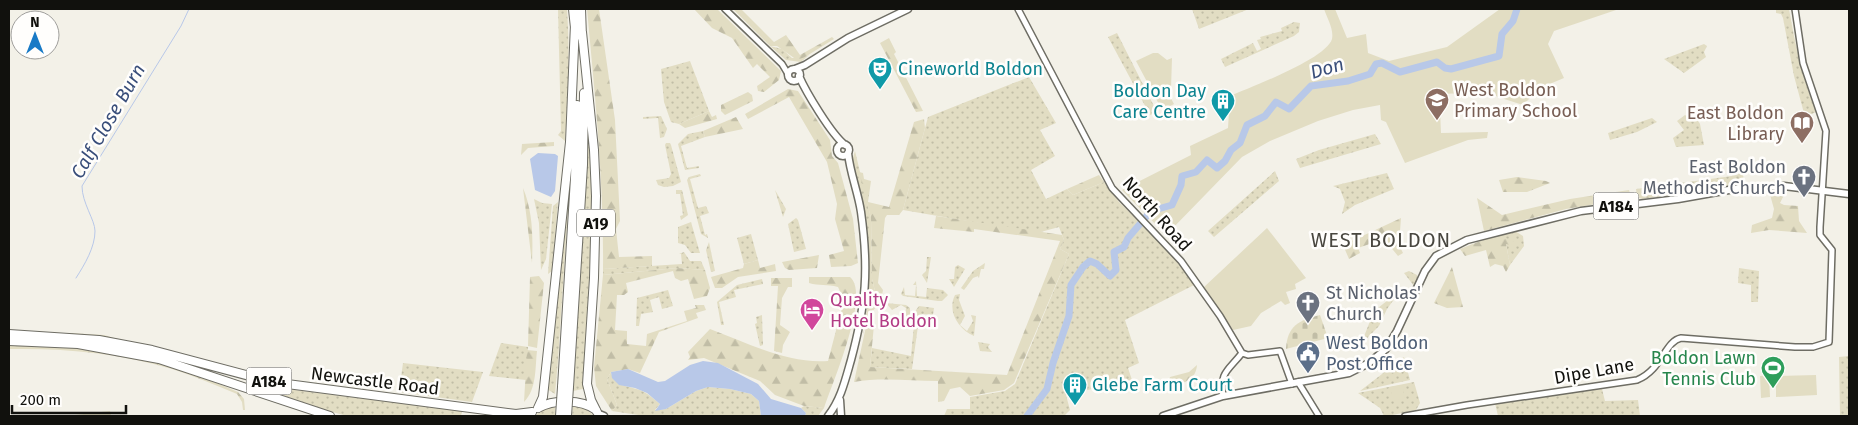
<svg xmlns="http://www.w3.org/2000/svg" width="1858" height="425" font-family="'Fira Sans',sans-serif">
  <style>
    .grass { fill: url(#grass-dots) }
    .forest { fill: url(#forest-firs) }
    .cemetery { fill: url(#cemetery-stones) }
    .park { fill: #e2ddc3 }
    .water { fill: #b8c8e8 }
    .lines { fill: none; stroke-linecap: round; stroke-linejoin: round }
    .stream { stroke: #b8c8e8; stroke-width: 1 }
    .river { stroke: #b8c8e8; stroke-width: 7 }
    .minor-casing { stroke: #6e6d64; stroke-width: 8 }
    .major-casing { stroke: #6e6d64; stroke-width: 9 }
    .highway-casing { stroke: #6e6d64; stroke-width: 10 }
    .minor { stroke: #fff; stroke-width: 5 }
    .major { stroke: #fff; stroke-width: 6 }
    .highway { stroke: #fff; stroke-width: 8 }
    .highway-bridge-casing { stroke: #6e6d64; stroke-width: 10; stroke-linecap: butt }
    .highway-bridge { stroke: #fff; stroke-width: 8 }
    .labels { text-anchor: middle; dominant-baseline: central; stroke-width: 5; stroke-linejoin: round; paint-order: stroke }
    .shield { fill: #fffefc; stroke: #585855; stroke-width: 1 }
    .shield-label { font-size: 16px; font-weight: bold; fill: #11110d }
    .culture-label { font-size: 18px; fill: #0d838f; stroke: #fffefc; text-anchor: start }
    .education-label { font-size: 18px; fill: #785e54; stroke: #fffefc; text-anchor: start }
    .worship-label { font-size: 18px; fill: #5b616d; stroke: #fffefc; text-anchor: end }
    .street-label { font-size: 18px; fill: #11110d; stroke: #fffefc }
    .hotel-label { font-size: 18px; fill: #b23c85; stroke: #fffefc; text-anchor: start }
    .service-label { font-size: 18px; fill: #4e5e75; stroke: #fffefc; text-anchor: start }
    .leisure-label { font-size: 18px; fill: #27864d; stroke: #fffefc; text-anchor: end }
    .water-label { font-size: 19px; font-style: italic; fill: #394e7a; stroke: #fffefc }
    .quarter-label { font-size: 20px; letter-spacing: 1px; fill: #494740; stroke: #fffefc }
  </style>
  <defs>
    <pattern id="grass-dots" width="8" height="8" patternUnits="userSpaceOnUse" patternTransform="scale(1.25)"><rect width="8" height="8" fill="#e2ddc3"/><path d="M2 2h.1M6 6h.1" fill="none" stroke="#c1bda6" stroke-width="1.8" stroke-linecap="round"/></pattern>
    <pattern id="forest-firs" width="22" height="20" patternUnits="userSpaceOnUse" patternTransform="scale(1.25)"><rect width="22" height="20" fill="#e2ddc3"/><path d="M5 1l3.5 6h-7zM16 11l3.5 6h-7z" fill="#c1bda6"/></pattern>
    <pattern id="cemetery-stones" width="16" height="16" patternUnits="userSpaceOnUse" patternTransform="scale(1.25)"><rect width="16" height="16" fill="#e2ddc3"/><path d="M2 7V4a2 2 0 0 1 4 0v3zM10 15v-3a2 2 0 0 1 4 0v3z" fill="#c1bda6"/></pattern>
  </defs>
  <rect width="100%" height="100%" fill="#f3f1e8"/>
  <path class="grass" d="M 558,9 L 567,9 C 570,53 568,97 565,141 L 558,135 L 561,131 Z
    M 1192,9 L 1249,9 L 1199,29 Z
    M 1776,9 L 1789,9 C 1795,45 1803,78 1816,112 L 1805,117 L 1794,76 L 1783,18 L 1781,14 L 1776,13 Z
    M 1294,22 L 1300,23 L 1299,32 L 1294,36 L 1225,67 L 1221,59 L 1253,43 L 1257,51 L 1261,49 L 1257,40 L 1261,39 L 1260,37 L 1282,31 L 1281,28 Z
    M 1117,33 L 1157,112 L 1150,115 L 1108,37 Z
    M 1704,44 L 1707,46 L 1704,52 L 1706,57 L 1684,73 L 1664,59 Z
    M 770,46 L 782,49 L 792,58 L 805,57 L 810,54 L 801,62 L 786,60 Z
    M 690,61 L 709,111 L 679,124 L 671,122 L 664,102 L 661,69 Z
    M 1029,77 L 1056,123 L 1040,130 L 1055,156 L 1031,170 L 1046,199 L 1067,189 L 1073,195 L 1104,182 L 1119,202 L 1166,248 L 1196,284 L 1125,320 L 1139,363 L 1128,368 L 1132,380 L 1066,395 L 1070,410 L 1064,416 L 944,416 L 947,409 L 970,409 L 970,397 L 1005,391 L 1015,384 L 1069,254 L 1060,249 L 1064,240 L 1059,227 L 1037,233 L 903,210 L 928,117 Z
    M 1685,115 L 1691,119 L 1695,116 L 1700,124 L 1704,145 L 1676,147 L 1673,138 L 1684,130 L 1677,121 Z
    M 661,116 L 667,129 L 664,137 L 660,138 L 658,118 L 643,119 L 643,117 Z
    M 1652,118 L 1657,122 L 1637,132 L 1610,140 L 1608,133 Z
    M 587,125 C 597,213 587,301 583,389 L 573,391 Z
    M 703,131 L 705,137 L 681,146 L 687,168 L 699,166 L 699,168 L 685,170 L 678,144 L 688,134 Z
    M 1375,134 L 1381,144 L 1300,168 L 1296,159 L 1319,150 Z
    M 666,143 L 670,143 L 671,145 L 681,182 L 673,186 L 664,187 L 658,185 L 656,180 L 669,178 L 671,174 L 665,145 Z
    M 572,148 L 558,360 L 555,394 L 547,389 Z
    M 855,151 L 871,218 L 872,279 L 875,291 L 882,295 L 869,291 L 869,256 L 866,221 L 852,161 Z
    M 1740,162 L 1745,184 L 1642,199 L 1637,197 L 1636,189 L 1732,176 L 1731,163 Z
    M 1275,171 L 1279,181 L 1214,237 L 1208,231 Z
    M 1387,173 L 1394,189 L 1355,205 L 1342,214 L 1345,202 L 1340,189 L 1333,186 Z
    M 700,174 L 701,176 L 690,179 L 698,208 L 706,206 L 709,213 L 700,216 L 705,235 L 707,234 L 708,238 L 701,234 L 687,180 L 689,177 Z
    M 676,190 L 682,190 L 688,215 L 681,220 L 680,216 L 683,215 L 680,194 L 676,194 Z
    M 775,190 L 786,209 L 783,217 Z
    M 534,199 L 542,203 L 552,204 L 546,259 L 541,270 L 539,223 Z
    M 558,202 L 552,271 L 548,274 L 553,206 Z
    M 796,218 L 798,220 L 806,249 L 794,252 L 788,224 Z
    M 691,222 L 700,253 L 691,253 L 685,245 L 678,243 L 678,227 Z
    M 1515,231 L 1523,236 L 1524,246 L 1510,265 L 1506,244 L 1493,236 Z
    M 751,234 L 758,260 L 744,264 L 737,238 Z
    M 709,242 L 715,271 L 711,272 L 706,250 Z
    M 684,252 L 690,261 L 701,261 L 705,270 L 677,268 L 603,275 L 603,269 L 682,264 L 681,254 L 679,254 Z
    M 927,257 L 931,257 L 927,283 L 922,275 L 926,271 Z
    M 985,263 L 984,269 L 981,269 L 979,278 L 978,276 L 973,278 L 964,290 L 961,288 L 973,271 Z
    M 958,265 L 965,269 L 954,287 L 949,279 L 954,279 L 955,267 Z
    M 1739,268 L 1759,271 L 1758,302 L 1751,302 L 1751,285 L 1738,283 Z
    M 1409,271 L 1417,275 L 1418,279 L 1414,286 L 1404,273 Z
    M 762,279 L 763,284 L 734,290 L 736,297 L 719,302 L 724,325 L 721,325 L 717,302 L 737,285 Z
    M 916,281 L 917,296 L 926,297 L 927,288 L 943,290 L 948,295 L 942,301 L 938,301 L 903,296 L 901,294 L 904,287 L 905,295 L 915,296 L 916,285 L 913,285 Z
    M 668,290 L 673,306 L 662,309 L 659,297 L 650,300 L 653,312 L 641,314 L 639,326 L 636,326 L 637,298 Z
    M 960,294 L 959,300 L 965,316 L 960,325 L 967,331 L 973,321 L 971,315 L 976,316 L 974,336 C 958,329 947,311 955,295 Z
    M 1392,297 L 1395,298 L 1387,309 L 1379,326 L 1365,340 L 1363,339 L 1374,311 Z
    M 871,301 L 880,302 L 868,317 L 863,335 L 868,302 Z
    M 886,303 L 906,305 L 910,308 L 910,319 L 905,319 L 906,308 L 901,305 L 892,310 Z
    M 919,306 L 934,308 L 933,315 L 922,314 L 919,325 L 914,324 L 916,310 Z
    M 762,315 L 763,345 L 760,346 L 755,324 L 757,323 L 756,317 Z
    M 914,325 L 918,326 L 912,369 L 870,367 L 872,348 L 911,356 Z
    M 70,333 L 104,335 L 132,343 L 70,335 Z
    M 978,342 L 990,344 L 988,347 L 992,352 L 980,351 Z
    M 501,343 L 528,347 L 526,380 L 489,376 Z
    M 1849,356 L 1849,416 L 1840,416 L 1839,357 Z
    M 1404,357 L 1410,380 L 1360,391 Z
    M 403,363 L 483,372 L 472,402 L 399,392 Z
    M 611,372 C 614,388 631,385 644,392 C 650,395 655,400 660,404 L 655,410 L 666,409 L 696,391 L 708,387 L 730,389 L 751,394 L 759,401 L 761,416 L 645,416 L 612,411 L 617,405 L 607,379 Z
    M 1414,382 L 1420,403 L 1416,410 L 1388,416 L 1384,416 L 1380,408 L 1358,393 Z
    M 261,383 L 295,390 L 462,411 L 461,416 L 347,416 L 292,401 L 256,387 Z
    M 1602,389 L 1605,401 L 1638,400 L 1640,416 L 1498,416 L 1495,403 Z
    M 573,406 L 585,408 L 594,416 L 572,416 Z
    M 804,406 L 824,408 L 818,416 L 805,416 L 806,413 L 801,408 Z
    M 555,407 L 555,416 L 534,416 L 544,409 Z
    M 110,411 L 111,416 L 66,416 Z"/>
  <path class="forest" d="M 587,9 L 599,9 L 615,120 L 620,221 L 616,229 L 619,257 L 652,256 L 652,266 L 603,269 C 604,182 595,96 587,9 Z
    M 694,9 L 717,9 L 781,71 L 779,80 L 764,92 L 758,91 L 757,86 L 770,77 L 757,64 L 753,68 L 732,38 L 712,28 Z
    M 733,9 L 741,9 L 774,42 L 786,35 L 800,55 L 832,37 L 834,39 L 805,57 L 797,60 L 777,46 L 770,46 Z
    M 889,38 L 896,52 L 894,54 L 923,111 L 916,112 L 880,43 Z
    M 788,89 L 798,91 L 830,140 L 832,156 L 838,163 L 853,219 L 858,263 L 851,266 L 831,267 L 829,255 L 844,251 L 835,219 L 837,204 L 827,162 L 789,97 L 748,119 L 745,114 Z
    M 748,92 L 752,95 L 753,101 L 725,115 L 721,111 L 721,105 Z
    M 709,111 L 712,117 L 716,115 L 717,119 L 685,128 L 679,124 Z
    M 736,117 L 743,129 L 705,137 L 703,131 Z
    M 924,119 L 925,128 L 903,210 L 899,215 L 887,215 L 885,218 L 878,283 L 883,290 L 882,295 L 875,291 L 872,279 L 871,218 L 859,172 L 863,173 L 864,179 L 871,181 L 868,202 L 889,207 L 914,122 Z
    M 554,142 L 554,146 L 528,148 L 521,155 L 522,144 Z
    M 1099,175 L 1104,182 L 1073,195 L 1067,189 Z
    M 1517,177 L 1546,181 L 1550,183 L 1527,192 L 1503,192 L 1499,180 Z
    M 523,188 C 533,212 533,237 532,263 Z
    M 1629,190 L 1630,193 L 1615,201 L 1566,209 L 1484,231 L 1477,198 L 1502,215 L 1570,199 Z
    M 1769,191 L 1786,191 L 1780,203 L 1784,205 L 1798,206 L 1799,221 L 1807,233 L 1769,230 L 1751,233 L 1752,225 L 1772,218 L 1774,209 Z
    M 936,216 L 1062,235 L 1064,240 L 1060,249 L 1069,254 L 1014,383 L 1004,390 L 970,396 L 960,387 L 950,389 L 944,401 L 938,402 L 938,381 C 910,381 881,377 854,382 L 868,317 L 872,315 L 874,325 L 870,367 L 1007,375 L 1060,241 L 974,229 L 974,232 L 934,228 Z
    M 1401,218 L 1399,245 L 1403,253 L 1398,256 L 1384,239 L 1358,248 L 1360,253 L 1349,259 L 1343,245 Z
    M 1493,236 L 1506,238 L 1517,243 L 1516,246 L 1506,244 L 1510,265 L 1506,272 L 1503,266 L 1495,264 L 1490,267 L 1486,250 L 1465,256 L 1460,249 Z
    M 819,255 L 817,268 L 789,270 L 785,268 L 782,262 Z
    M 758,260 L 760,268 L 775,264 L 776,271 L 738,277 L 722,288 L 715,288 L 711,277 L 743,268 L 744,264 Z
    M 1452,267 L 1463,307 L 1447,308 L 1434,303 Z
    M 677,268 L 705,270 L 710,288 L 707,296 L 694,299 L 688,279 L 681,281 L 675,278 L 673,271 L 626,283 L 628,292 L 624,295 L 617,295 L 615,330 L 627,331 L 627,344 L 646,346 L 647,334 L 687,321 L 684,311 L 696,308 L 695,305 L 704,305 L 706,310 L 696,313 L 698,318 L 659,332 L 640,373 L 628,369 L 611,372 L 607,379 L 617,405 L 612,411 L 596,386 L 594,367 L 603,275 Z
    M 539,276 L 544,283 L 537,348 L 528,346 L 530,277 Z
    M 809,277 L 850,277 C 871,294 832,384 824,408 L 804,406 L 775,395 L 760,381 L 704,358 L 688,360 L 690,357 L 688,352 L 710,329 C 748,343 787,364 828,361 L 844,300 L 838,287 C 827,284 819,286 809,283 Z
    M 771,278 L 792,278 L 792,287 L 788,287 L 782,298 L 780,325 L 790,332 L 783,345 L 782,353 L 774,351 L 778,286 L 771,286 Z
    M 9,344 C 69,346 128,351 185,371 C 203,377 221,385 238,392 L 244,399 L 245,410 L 243,410 L 242,402 L 237,394 C 215,385 194,376 172,369 C 119,353 64,348 9,349 Z
    M 527,350 L 537,351 C 535,368 537,389 524,402 Z
    M 1197,365 C 1196,379 1185,384 1172,384 L 1169,380 L 1170,377 L 1189,372 Z"/>
  <path class="cemetery" d="M 1320,315 L 1328,338 L 1286,349 C 1287,326 1299,320 1320,315 Z"/>
  <path class="park" d="M 1324,9 L 1335,9 L 1347,38 L 1366,34 L 1368,53 L 1389,61 L 1447,47 L 1500,9 L 1619,9 L 1554,31 L 1548,44 L 1564,78 L 1540,88 L 1523,105 L 1498,97 L 1468,81 L 1480,93 L 1429,94 L 1430,110 L 1440,110 L 1441,133 L 1488,132 L 1487,138 L 1468,140 L 1405,163 L 1386,122 L 1381,120 L 1380,105 L 1353,110 L 1318,121 L 1270,141 L 1242,157 L 1170,231 L 1164,233 L 1122,190 L 1191,155 L 1190,146 L 1228,128 L 1230,96 C 1251,87 1326,59 1332,39 C 1334,29 1327,18 1324,9 Z
    M 1153,53 L 1158,53 L 1167,60 L 1172,58 L 1171,89 L 1167,91 L 1174,104 L 1162,110 L 1136,61 Z
    M 1267,228 L 1306,278 L 1295,284 L 1296,289 L 1286,292 L 1290,303 L 1285,305 L 1281,301 L 1261,313 L 1251,326 L 1233,330 L 1204,287 Z
    M 1769,375 L 1770,397 L 1761,398 L 1760,376 Z
    M 1816,375 L 1817,395 L 1776,397 L 1776,376 Z
    M 1402,385 L 1405,398 L 1393,401 L 1390,387 Z"/>
  <path class="water" d="M 538,153 L 555,154 L 558,156 L 555,191 L 551,197 L 535,190 L 530,159 Z
    M 703,361 L 718,363 L 758,384 L 771,399 L 801,408 L 806,413 L 805,416 L 761,416 L 759,401 L 751,394 L 730,389 L 708,387 L 696,391 L 666,409 L 655,411 L 660,404 L 647,393 L 635,388 L 619,385 L 612,378 L 611,372 L 628,369 L 658,382 L 665,381 L 690,365 Z"/>
  <g class="lines">
    <path class="stream" d="M 76,278 C 85,264 95,247 95,231 C 95,220 82,203 82,186 L 181,26 L 189,9"/>
    <path class="river" d="M 1027,416 L 1047,389 L 1053,363 L 1069,316 L 1071,285 L 1083,267 L 1090,261 L 1097,264 L 1110,276 L 1116,270 L 1114,252 L 1124,247 L 1128,238 L 1151,211 L 1172,205 L 1181,185 L 1182,176 L 1196,172 L 1207,160 L 1217,168 L 1225,161 L 1231,150 L 1240,143 L 1247,125 L 1265,116 L 1276,102 L 1289,109 L 1311,86 L 1348,81 L 1370,74 L 1376,64 L 1382,63 L 1400,72 L 1437,62 L 1445,68 L 1451,69 L 1499,56 L 1502,34 L 1513,21 L 1517,9"/>
    <defs>
      <path id="minor" d="M 725,9 L 782,64 L 788,74
        M 1018,9 L 1112,188 L 1181,261 L 1220,316 L 1242,353
        M 1242,353 L 1248,355 L 1280,351 L 1292,384
        M 1298,382 L 1319,416
        M 1223,396 C 1219,372 1229,370 1242,353
        M 1405,416 L 1467,405 L 1637,380 C 1662,370 1665,341 1681,338 L 1795,347 L 1813,347 L 1829,342 L 1832,250 L 1820,235 L 1820,227 L 1826,131 L 1803,63 L 1795,9"/>
      <path id="major" d="M 795,69 L 805,65 L 848,38 L 908,9
        M788 75a6 6 0 1 1 12 0a6 6 0 1 1-12 0Z
        M 799,76 C 806,92 831,134 845,145
        M837 150a6 6 0 1 1 12 0a6 6 0 1 1-12 0Z
        M 840,400 L 841,416
        M 599,414 L 604,416
        M 828,416 C 841,399 845,381 851,360 C 866,304 869,270 861,212 C 858,192 850,173 848,153
        M 1163,416 L 1223,396 L 1349,373 L 1369,363 L 1386,349 L 1397,331 L 1425,271 L 1436,256 L 1467,240 L 1581,211 L 1678,199 L 1740,188 L 1784,186 L 1849,194"/>
      <path id="highway" d="M 573,9 L 575,28
        M 581,9 L 582,37
        M 582,32 L 594,150 L 596,196 L 594,278 L 587,384 L 591,400 L 597,412
        M 9,334 L 99,340 L 152,350 L 272,382 L 516,414 L 532,412
        M 9,341 L 78,344 L 159,359 L 330,416
        M 562,387 L 575,178 L 577,105
        M 569,387 L 583,165 L 584,93
        M 538,408 L 543,397 L 570,142 L 575,24
        M 538,408 C 554,399 581,399 596,410"/>
    </defs>
    <use href="#minor" class="minor-casing"/>
    <use href="#major" class="major-casing"/>
    <use href="#highway" class="highway-casing"/>
    <use href="#minor" class="minor"/>
    <use href="#major" class="major"/>
    <use href="#highway" class="highway"/>
    <defs>
      <path id="highway-bridge" d="M 560,416 L 562,387
        M 567,416 L 569,387"/>
    </defs>
    <use href="#highway-bridge" class="highway-bridge-casing"/>
    <use href="#highway-bridge" class="highway-bridge"/>
  </g>
  <defs>
    <symbol id="theatre-pin" viewBox="-11 -11 22 30"><path d="M0 17L-7.5 6A9.5 9.5 0 1 1 7.5 6Z" fill="#0f9aa8" stroke="#fffefc"/><path d="M-5-5.5Q0-4 5-5.5V0Q5 5 0 6Q-5 5-5 0ZM-3.3-2.5H-1v1.5H-3.3ZM1-2.5H3.3v1.5H1ZM-2.8 1Q0 5.5 2.8 1Z" fill="#fff"/></symbol>
    <symbol id="school-pin" viewBox="-11 -11 22 30"><path d="M0 17L-7.5 6A9.5 9.5 0 1 1 7.5 6Z" fill="#8d6e63" stroke="#fffefc"/><path d="M0-5L7-2L0 1L-7-2ZM-4 1L0 2.5L4 1V4Q0 6-4 4Z" fill="#fff"/></symbol>
    <symbol id="building-pin" viewBox="-11 -11 22 30"><path d="M0 17L-7.5 6A9.5 9.5 0 1 1 7.5 6Z" fill="#0f9aa8" stroke="#fffefc"/><path d="M-4-6H4V6H1V3H-1V6H-4ZM-2.5-4.3h1.7v1.8h-1.7ZM.8-4.3h1.7v1.8H.8ZM-2.5-1h1.7V.8h-1.7ZM.8-1h1.7V.8H.8Z" fill="#fff"/></symbol>
    <symbol id="library-pin" viewBox="-11 -11 22 30"><path d="M0 17L-7.5 6A9.5 9.5 0 1 1 7.5 6Z" fill="#8d6e63" stroke="#fffefc"/><path d="M-6-4Q-3-5.5-.7-3.5V5Q-3 3-6 4ZM6-4Q3-5.5 .7-3.5V5Q3 3 6 4Z" fill="#fff"/></symbol>
    <symbol id="church-pin" viewBox="-11 -11 22 30"><path d="M0 17L-7.5 6A9.5 9.5 0 1 1 7.5 6Z" fill="#6b7280" stroke="#fffefc"/><path d="M-1.2-6h2.4v3.5h3.3v2.4h-3.3V6h-2.4V-.1h-3.3v-2.4h3.3Z" fill="#fff"/></symbol>
    <symbol id="hotel-pin" viewBox="-11 -11 22 30"><path d="M0 17L-7.5 6A9.5 9.5 0 1 1 7.5 6Z" fill="#d1479c" stroke="#fffefc"/><path d="M-6-4.5h1.5V1H6V5H4.5V3h-9V5H-6ZM-4 0a1.8 1.8 0 1 1 3.6 0ZM.5 0V-2.5h3Q6-2.5 6 0Z" fill="#fff"/></symbol>
    <symbol id="civic-pin" viewBox="-11 -11 22 30"><path d="M0 17L-7.5 6A9.5 9.5 0 1 1 7.5 6Z" fill="#5c6f8a" stroke="#fffefc"/><path d="M-.6-6.5H3V-4.5H.6V-3L4-1V1h2V6H-6V1h2V-1L-.6-3ZM-1.2 2.5V6h2.4V2.5Z" fill="#fff"/></symbol>
    <symbol id="stadium-pin" viewBox="-11 -11 22 30"><path d="M0 17L-7.5 6A9.5 9.5 0 1 1 7.5 6Z" fill="#2e9e5b" stroke="#fffefc"/><path d="M0-5a6.5 5 0 1 0 0 10a6.5 5 0 1 0 0-10ZM-3.5-1.8h7v3.6h-7Z" fill="#fff"/></symbol>
  </defs>
  <g fill-rule="evenodd">
    <use href="#theatre-pin" x="866" y="55" width="28" height="38"/>
    <use href="#school-pin" x="1423" y="86" width="28" height="38"/>
    <use href="#building-pin" x="1209" y="87" width="28" height="38"/>
    <use href="#library-pin" x="1788" y="109" width="28" height="38"/>
    <use href="#church-pin" x="1790" y="163" width="28" height="38"/>
    <use href="#church-pin" x="1294" y="289" width="28" height="38"/>
    <use href="#hotel-pin" x="798" y="296" width="28" height="38"/>
    <use href="#civic-pin" x="1294" y="339" width="28" height="38"/>
    <use href="#stadium-pin" x="1759" y="354" width="28" height="38"/>
    <use href="#building-pin" x="1061" y="371" width="28" height="38"/>
  </g>
  <g class="labels">
    <g class="shield">
      <rect x="1593.5" y="192.5" width="45" height="27" rx="4"/>
      <rect x="577" y="209.5" width="38" height="27" rx="4"/>
      <rect x="246.5" y="367.5" width="45" height="27" rx="4"/>
    </g>
    <g class="shield-label">
      <text x="1616" y="206">A184</text>
      <text x="596" y="223">A19</text>
      <text x="269" y="381">A184</text>
    </g>
    <g class="culture-label">
      <text x="898" y="69">Cineworld Boldon</text>
      <text x="1206" y="91" text-anchor="end">Boldon Day<tspan x="1206" dy="21">Care Centre</tspan></text>
      <text x="1092" y="385">Glebe Farm Court</text>
    </g>
    <g class="education-label">
      <text x="1454" y="90">West Boldon<tspan x="1454" dy="21">Primary School</tspan></text>
      <text x="1784" y="113" text-anchor="end">East Boldon<tspan x="1784" dy="21">Library</tspan></text>
    </g>
    <g class="worship-label">
      <text x="1786" y="167">East Boldon<tspan x="1786" dy="21">Methodist Church</tspan></text>
      <text x="1326" y="293" text-anchor="start">St Nicholas'<tspan x="1326" dy="21">Church</tspan></text>
    </g>
    <g class="street-label">
      <text transform="translate(1157 214) rotate(48)">North Road</text>
      <text transform="translate(1594 371) rotate(-10)">Dipe Lane</text>
      <text transform="translate(375 381) rotate(7)">Newcastle Road</text>
    </g>
    <g class="hotel-label">
      <text x="830" y="300">Quality<tspan x="830" dy="21">Hotel Boldon</tspan></text>
    </g>
    <g class="service-label">
      <text x="1326" y="343">West Boldon<tspan x="1326" dy="21">Post Office</tspan></text>
    </g>
    <g class="leisure-label">
      <text x="1756" y="358">Boldon Lawn<tspan x="1756" dy="21">Tennis Club</tspan></text>
    </g>
    <g class="water-label">
      <text transform="translate(1327 68) rotate(-16)">Don</text>
      <text transform="translate(108 121) rotate(-60)">Calf Close Burn</text>
    </g>
    <g class="quarter-label">
      <text x="1381" y="240">WEST BOLDON</text>
    </g>
  </g>
  <rect width="1858" height="425" fill="none" stroke="#11110d" stroke-width="20"/>
  <g transform="translate(35 35)"><circle r="24" fill="#fffefc" stroke="#a09f9c"/>
  <path d="M0-4L9 19L0 12L-9 19Z" fill="#187ac6"/>
  <text y="-8" font-size="14" font-weight="bold" text-anchor="middle" fill="#11110d">N</text>
  </g>
  <path d="M12 405v8h114v-8" fill="none" stroke="#11110d" stroke-width="2.5"/>
  <text x="20" y="405" font-size="15" fill="#11110d" stroke="#fffefc" stroke-width="4" paint-order="stroke">200 m</text>
</svg>
